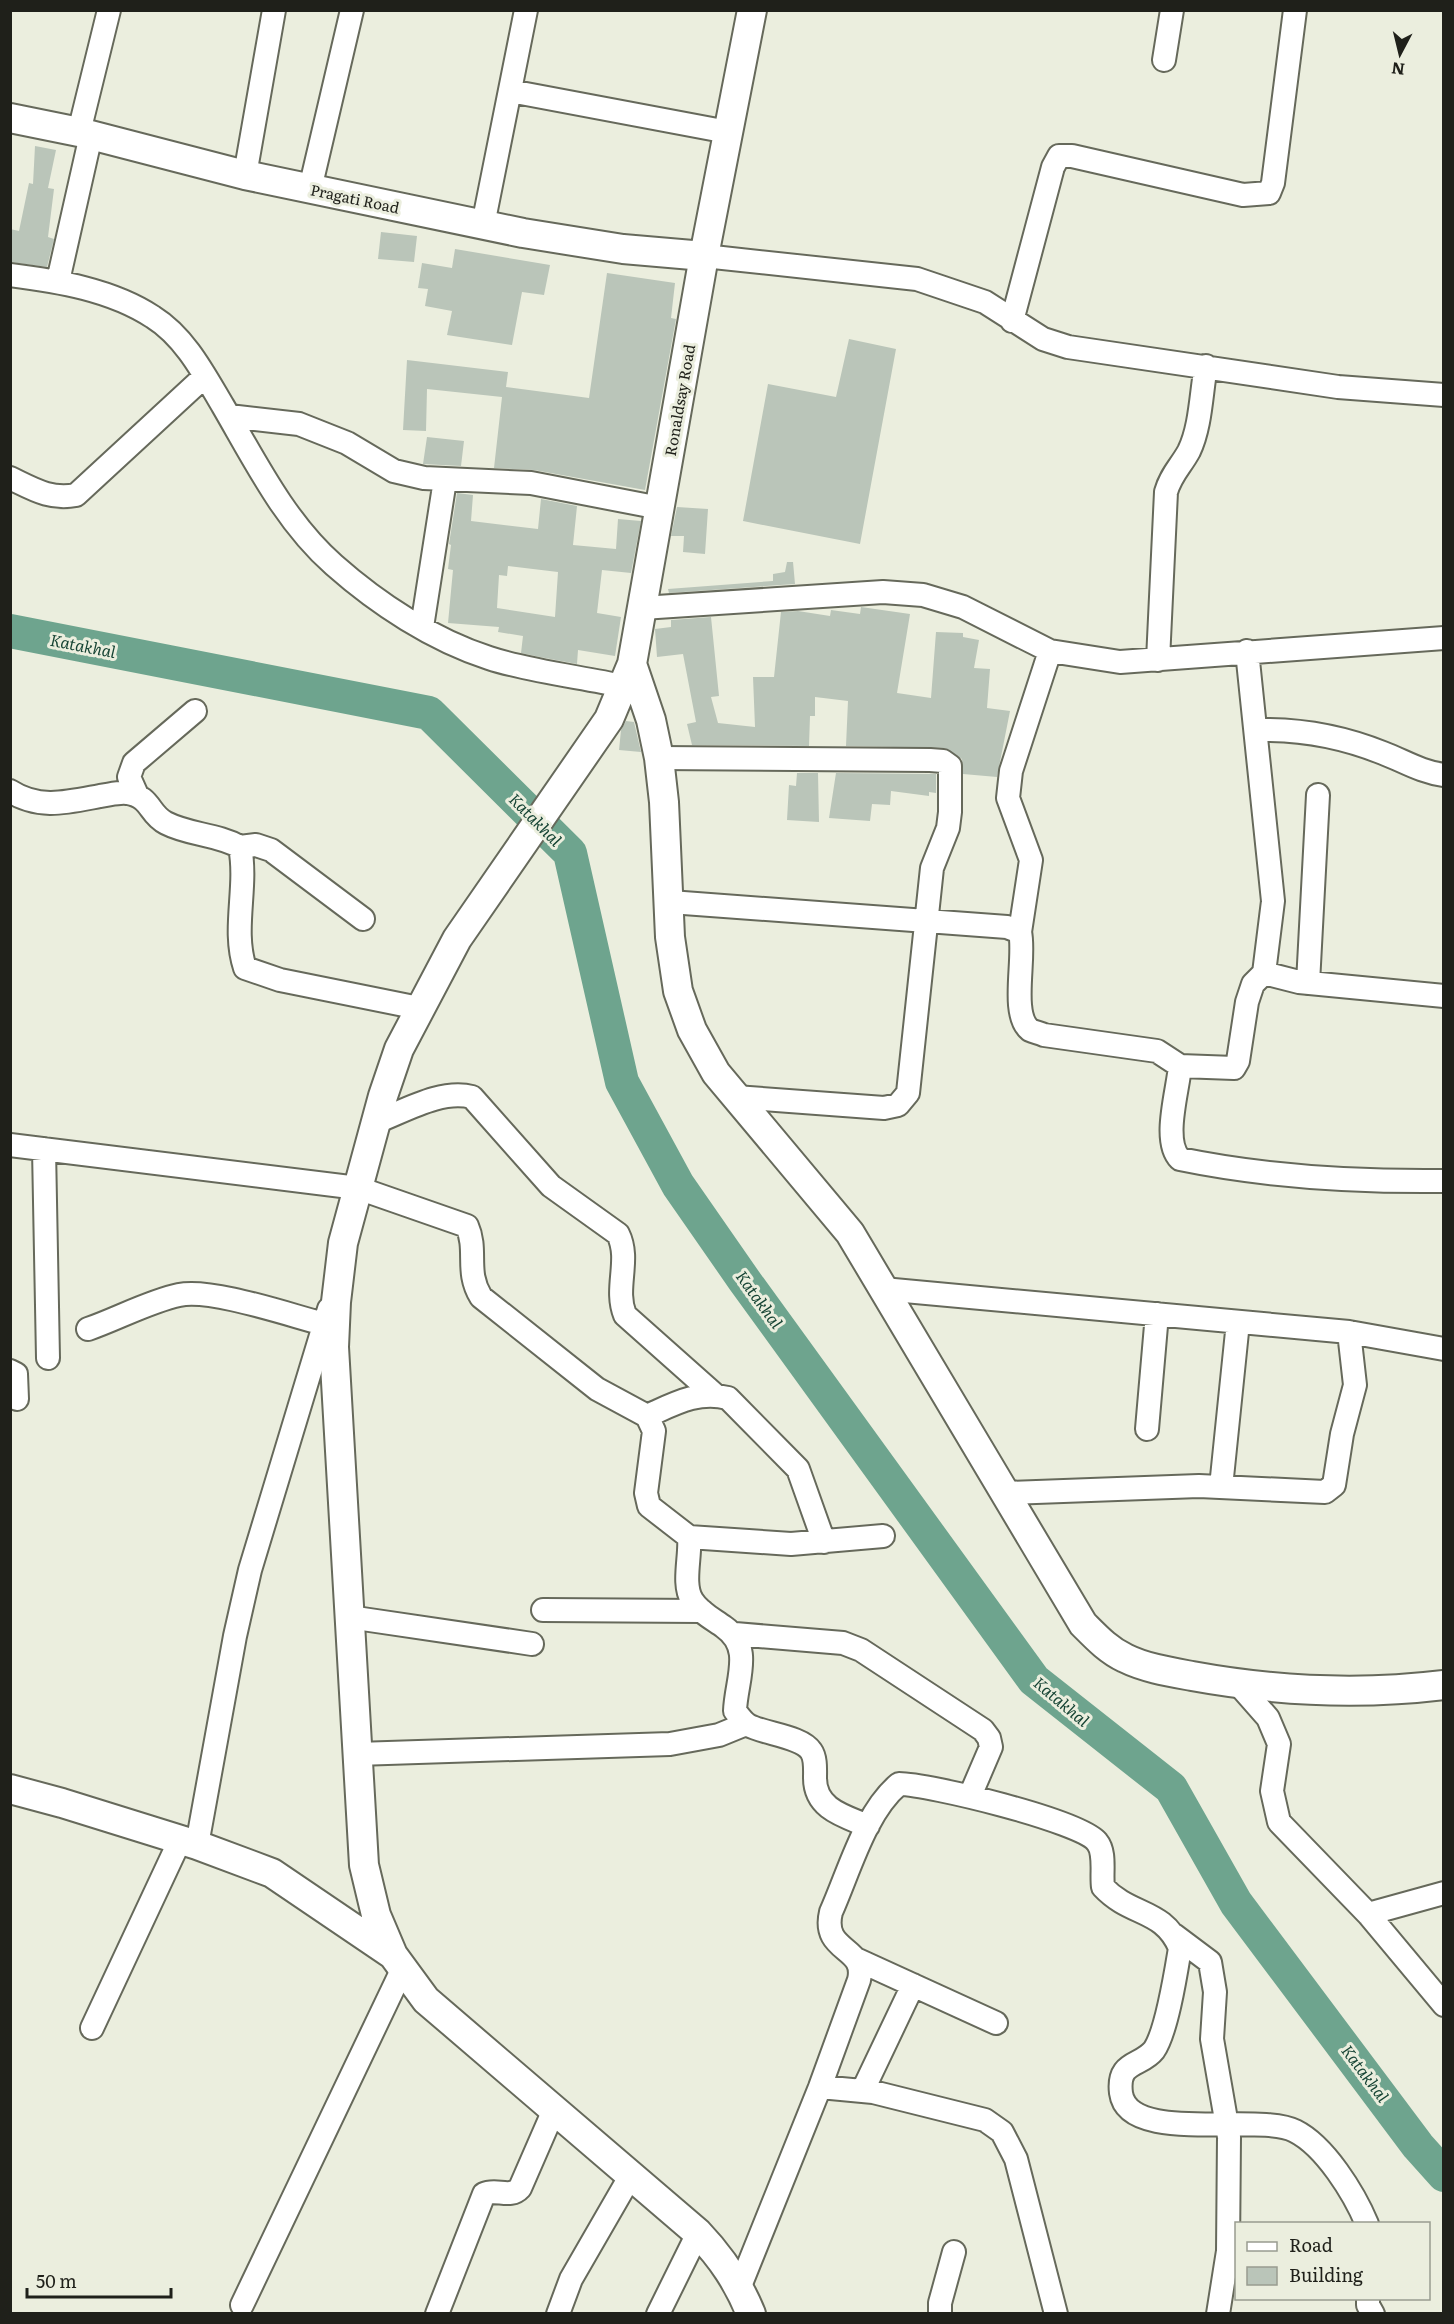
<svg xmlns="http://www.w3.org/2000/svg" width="1454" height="2324" font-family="Literata,serif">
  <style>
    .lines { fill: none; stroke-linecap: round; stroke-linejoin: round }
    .river { stroke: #6ea48e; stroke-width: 34 }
    .building { fill: #bac5b9; fill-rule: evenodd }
    .minor-casing { stroke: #66695b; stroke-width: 26 }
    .tertiary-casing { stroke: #66695b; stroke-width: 32 }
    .minor { stroke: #fff; stroke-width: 22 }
    .tertiary { stroke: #fff; stroke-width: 28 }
    .labels { text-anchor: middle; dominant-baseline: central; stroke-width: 6; stroke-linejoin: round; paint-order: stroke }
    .street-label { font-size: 15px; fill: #1f201a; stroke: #ebeede }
    .water-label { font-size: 16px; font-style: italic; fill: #164434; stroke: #ebeede }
  </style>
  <rect width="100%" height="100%" fill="#ebeede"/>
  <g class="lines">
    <path class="river" d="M 10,631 L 429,713 L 570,853 L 622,1082 L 678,1185 L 744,1280 L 1034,1680 L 1171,1788 L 1236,1903 L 1418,2146 L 1444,2175"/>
  </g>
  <path class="building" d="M 35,146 L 56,150 L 48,188 L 54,189 L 48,237 L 54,239 L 47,267 L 10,262 L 10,229 L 19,231 L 29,183 L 33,184 Z
    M 381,232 L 417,236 L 414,262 L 378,259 Z
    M 455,249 L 550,265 L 544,295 L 522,292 L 512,345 L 447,335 L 452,311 L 425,306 L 428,289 L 418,288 L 422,263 L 452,268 Z
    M 607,273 L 675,283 L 671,318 L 676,319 L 645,490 L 534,470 L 494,468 L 502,397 L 427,389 L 426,431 L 403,430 L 407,360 L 508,372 L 506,387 L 589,398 Z
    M 849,339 L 896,349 L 860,544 L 743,521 L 768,384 L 836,397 Z
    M 427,437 L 464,441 L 461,466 L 423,464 Z
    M 457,493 L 473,495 L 471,521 L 538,529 L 541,499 L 577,506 L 573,545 L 616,549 L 618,519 L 641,521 L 631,573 L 602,570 L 597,613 L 621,617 L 615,656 L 578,650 L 577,664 L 540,657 L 521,653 L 523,636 L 498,632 L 499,627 L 448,623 L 453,570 L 448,569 L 451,545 L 449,544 ZM 508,566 L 558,572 L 555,617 L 497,608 L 499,575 L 507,576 Z
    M 677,507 L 708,509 L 705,554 L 683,552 L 684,536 L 671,536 Z
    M 787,562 L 793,562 L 795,584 L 669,593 L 668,589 L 773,581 L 773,574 L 785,572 Z
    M 861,607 L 910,614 L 897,693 L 931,698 L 936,632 L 963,633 L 963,637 L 979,640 L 974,668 L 990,669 L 987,708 L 1010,711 L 997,777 L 963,774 L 962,759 L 944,748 L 846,746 L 848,701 L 815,697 L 815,716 L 810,716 L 809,746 L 692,745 L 687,724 L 696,722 L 683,654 L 657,657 L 655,629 L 671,627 L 671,620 L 711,617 L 719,696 L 711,697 L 718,723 L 755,727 L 753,677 L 774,677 L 781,612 L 798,611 L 830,616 L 831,610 L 860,614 Z
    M 626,721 L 634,722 L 641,752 L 619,750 L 621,730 Z
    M 797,773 L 818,773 L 819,822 L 787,820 L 789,785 L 796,786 Z
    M 836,773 L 936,774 L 936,793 L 929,792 L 929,796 L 891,791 L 890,805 L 872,804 L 870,821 L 829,818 Z"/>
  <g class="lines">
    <defs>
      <path id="minor" d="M 1164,60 L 1172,10
        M 510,91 L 728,132
        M 79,132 L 109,10
        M 245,175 L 274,10
        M 310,189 L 352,10
        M 483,225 L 526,10
        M 704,256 L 917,279 L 985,302 L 1043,339 L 1068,347 L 1338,387 L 1444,395
        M 10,275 C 58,281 112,290 153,317 C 185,337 204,374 223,406 C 255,461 285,522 334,565 C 378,604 433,640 489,658 C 528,671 581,677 622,686
        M 58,281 L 91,135
        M 1012,321 L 1053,167 L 1059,156 L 1072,156 L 1243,195 L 1269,193 L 1273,183 L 1295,10
        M 229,416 L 299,424 L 347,443 L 394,471 L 424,478 L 531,483 L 660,508
        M 10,478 C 33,489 50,500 76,495 L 205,376
        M 642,608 L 883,592 L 923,595 L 963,607 L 1050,651 L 1120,662 L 1444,638
        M 422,627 L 445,480
        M 1158,660 L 1166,492 C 1171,474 1181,466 1189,451 C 1201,426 1201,393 1206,366
        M 1257,730 C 1302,729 1341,736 1383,753 C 1404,761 1421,772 1444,775
        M 659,758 L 930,760 L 943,761 L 950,766 L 950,812 L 948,828 L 932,868 L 908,1093 L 898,1105 L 884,1108 L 735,1097
        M 10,791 C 39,810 68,802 100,796 C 109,795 118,792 127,793 C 152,797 148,814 166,823 C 189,835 217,834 240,847 C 248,887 232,929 245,968 L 280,980 L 419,1008
        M 137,795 L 129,777 L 134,763 L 195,711
        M 240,847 L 256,845 L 271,850 L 363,919
        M 670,902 L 1007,927 L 1020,932 C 1026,957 1010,1014 1030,1030 C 1034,1032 1040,1033 1044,1035 L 1157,1051 L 1180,1066 C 1178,1091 1162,1141 1180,1159 C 1267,1177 1355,1182 1444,1181
        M 1020,932 L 1031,860 L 1008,798 L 1011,771 L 1050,651
        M 1264,973 L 1299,982 L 1444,996
        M 1308,983 L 1318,795
        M 1180,1066 L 1234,1068 L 1238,1061 L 1247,1002 L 1253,984 L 1264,973 L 1273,901 L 1247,651
        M 376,1122 C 405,1111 441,1089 472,1097 L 551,1186 L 618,1234 C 631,1260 614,1288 625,1315 L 715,1395
        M 10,1145 L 358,1188 L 467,1226 C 478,1251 465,1271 481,1297 L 597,1389 L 647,1416 L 654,1431 L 646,1493 L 649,1506 L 689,1537 C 691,1556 682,1584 692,1600 C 699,1612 713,1619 724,1627 C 754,1648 736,1680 735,1711 C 739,1716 743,1722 748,1725 C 764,1734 801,1736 811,1751 C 816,1758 815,1770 815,1778 C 815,1809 844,1816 868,1826
        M 44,1149 L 48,1358
        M 883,1289 L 1349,1332 L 1444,1349
        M 88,1329 C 117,1319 150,1301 179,1295 C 211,1288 289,1315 324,1324
        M 10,1371 L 16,1374 L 17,1399
        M 647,1416 C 674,1404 698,1390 728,1398 L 798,1469 L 824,1542
        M 1147,1429 L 1157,1314
        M 1221,1487 L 1238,1322
        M 1006,1493 L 1199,1486 L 1325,1492 L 1334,1485 L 1342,1434 L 1355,1385 L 1349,1332
        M 689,1537 L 791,1544 L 883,1536
        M 543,1610 L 702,1611
        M 349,1617 L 532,1644
        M 735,1634 L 843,1643 L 861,1650 L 983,1730 L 989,1738 L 991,1747 L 970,1796
        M 1239,1685 L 1268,1718 L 1279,1744 L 1272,1791 L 1279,1822 L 1368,1914 L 1444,2005
        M 357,1754 L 670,1744 L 719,1735 L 746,1724
        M 197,1845 L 235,1636 L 250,1570 L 329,1309
        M 1368,1914 L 1444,1893
        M 1174,1935 L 1210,1962 L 1215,1992 L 1212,2039 L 1229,2137 L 1228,2251 L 1218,2314
        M 858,1960 L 996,2023
        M 92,2028 L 180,1840
        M 820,2087 L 873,2092 L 985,2120 L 1002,2132 L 1016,2159 L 1056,2314
        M 863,2090 L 913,1985
        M 740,2286 L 820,2087 L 859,1980 C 867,1946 821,1953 831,1912 C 849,1872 865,1812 899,1784 C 928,1784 1081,1821 1097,1842 C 1106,1853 1101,1873 1103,1887 C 1131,1917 1163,1908 1180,1948 C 1176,1972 1167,2031 1154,2050 C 1141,2067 1117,2060 1121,2093 C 1128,2145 1259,2112 1295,2131 C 1325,2146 1354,2193 1367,2224
        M 1368,2298 L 1368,2305 L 1373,2314
        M 242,2305 L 403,1968
        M 437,2314 L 484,2194 C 496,2188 510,2199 520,2188 L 554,2110
        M 558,2314 L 571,2279 L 631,2175
        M 658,2314 L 698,2233
        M 940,2314 L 940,2303 L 954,2252"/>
      <path id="tertiary" d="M 10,118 L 79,132 L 245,175 L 523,233 L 623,249 L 704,256
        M 632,664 L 651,720 L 659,758 L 664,802 L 670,937 L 678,991 L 692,1030 L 716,1073 L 850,1233 L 1083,1624 C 1096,1637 1108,1650 1125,1658 C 1145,1668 1170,1672 1192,1676 C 1274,1691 1361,1695 1444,1685
        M 10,1789 L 62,1803 L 197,1845 L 272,1873 L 393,1955
        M 751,2314 C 738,2282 722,2258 698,2233 L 426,2000 L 393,1955 L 376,1915 L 364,1865 L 334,1347 L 336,1302 L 343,1243 L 383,1096 L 399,1049 L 457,939 L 609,719 L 632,664 L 704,256 L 752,10"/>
    </defs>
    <use href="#minor" class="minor-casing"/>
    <use href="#tertiary" class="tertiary-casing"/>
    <use href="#minor" class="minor"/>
    <use href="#tertiary" class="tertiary"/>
  </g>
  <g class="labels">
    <g class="street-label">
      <text transform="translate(355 198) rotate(12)">Pragati Road</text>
      <text transform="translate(679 400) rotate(-80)">Ronaldsay Road</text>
    </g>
    <g class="water-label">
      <text transform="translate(83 645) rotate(11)">Katakhal</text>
      <text transform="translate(536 819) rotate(45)">Katakhal</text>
      <text transform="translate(760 1299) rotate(54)">Katakhal</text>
      <text transform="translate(1062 1701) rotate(40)">Katakhal</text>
      <text transform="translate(1366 2073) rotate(53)">Katakhal</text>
    </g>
  </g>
  <rect width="1454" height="2324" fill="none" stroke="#1f201a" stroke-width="24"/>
  <rect x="1235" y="2222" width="195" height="78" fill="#ebeede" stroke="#999c90" stroke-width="1.5"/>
  <rect x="1247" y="2242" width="30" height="9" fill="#ffffff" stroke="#999c90" stroke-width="1.5"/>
  <text x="1289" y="2252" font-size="18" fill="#1f201a">Road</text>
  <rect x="1247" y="2267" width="30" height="18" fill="#bac5b9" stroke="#999c90" stroke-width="1.5"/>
  <text x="1289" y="2282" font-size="18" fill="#1f201a">Building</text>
  <g transform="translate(1400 54) rotate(187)" stroke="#ebeede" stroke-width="4.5" paint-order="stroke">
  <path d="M0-4.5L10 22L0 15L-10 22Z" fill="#1f201a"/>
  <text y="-9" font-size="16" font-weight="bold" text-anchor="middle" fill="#1f201a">N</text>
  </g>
  <path d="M27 2288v9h144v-9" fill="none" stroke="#1f201a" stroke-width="3"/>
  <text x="36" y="2288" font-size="18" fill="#1f201a" stroke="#ebeede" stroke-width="4.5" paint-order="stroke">50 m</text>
</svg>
